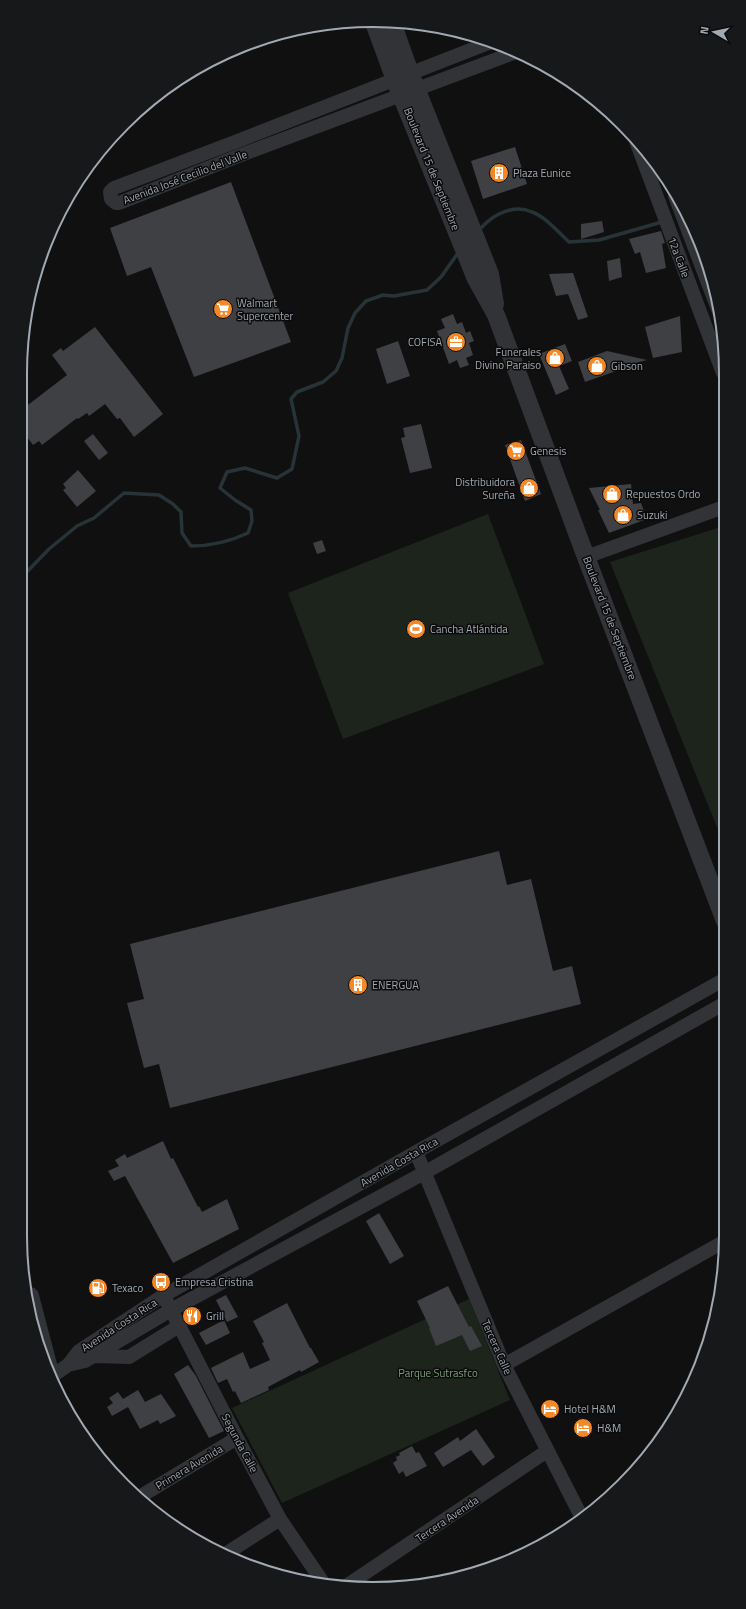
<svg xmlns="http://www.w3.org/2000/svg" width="746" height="1609" font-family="'Titillium Web',sans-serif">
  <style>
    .green { fill: #1c241c }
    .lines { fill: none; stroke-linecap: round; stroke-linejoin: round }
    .stream { stroke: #283337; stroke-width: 3.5 }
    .building { fill: #3f4044 }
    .minor { stroke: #313336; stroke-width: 14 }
    .tertiary { stroke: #313336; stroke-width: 18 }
    .labels { text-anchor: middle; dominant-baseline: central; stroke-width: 3; stroke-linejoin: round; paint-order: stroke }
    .street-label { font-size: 11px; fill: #a1a9b2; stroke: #0b0b0c }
    .poi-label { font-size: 11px; fill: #a1a9b2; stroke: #0b0b0c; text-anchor: start }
    .park-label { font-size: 11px; fill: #7c9e77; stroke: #0b0b0c }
    .rim { fill: none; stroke: #a1a9b2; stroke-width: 2 }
  </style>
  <rect width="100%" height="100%" fill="#101011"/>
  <path class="green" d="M 488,514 L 544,664 L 343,739 L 288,593 Z
    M 724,526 L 725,847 L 610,562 Z
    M 469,1299 L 510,1400 L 282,1503 L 232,1408 Z"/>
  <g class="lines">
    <path class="stream" d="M 482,227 C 494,214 514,204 532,212 C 546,217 558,232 569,242 L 599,240 L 662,222
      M 20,579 L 49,549 L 77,526 L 94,518 L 124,493 L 159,495 L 173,504 L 181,512 L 182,533 L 191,546 C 211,546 229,542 248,533 L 252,521 L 251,510 L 235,500 L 220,488 L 227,472 L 245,468 L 277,478 L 292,469 L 299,436 L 291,399 L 297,392 L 323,382 L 336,371 L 342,358 L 348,328 L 355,313 L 366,301 L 383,295 L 394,296 L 427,290 L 441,277 L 458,253"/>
  </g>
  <path class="building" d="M 515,147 L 527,184 L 483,199 L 471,161 Z
    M 231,182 L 291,342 L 194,377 L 151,267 L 127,276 L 110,228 Z
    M 602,221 L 604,232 L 581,239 L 581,224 Z
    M 661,231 L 665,243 L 662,244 L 666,268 L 646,273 L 640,252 L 635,254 L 629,239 Z
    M 620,258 L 622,277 L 609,281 L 607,261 Z
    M 573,273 L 588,317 L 578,320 L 568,294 L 556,296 L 549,274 Z
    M 453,314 L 457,324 L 462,322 L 466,333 L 470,331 L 474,341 L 469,343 L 473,355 L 466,358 L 469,365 L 460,368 L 457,360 L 449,364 L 437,331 L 445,328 L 441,319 Z
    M 680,316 L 682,352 L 653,358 L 645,327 Z
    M 95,327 L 163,414 L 134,437 L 120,418 L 117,419 L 105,404 L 89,416 L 87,413 L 78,419 L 77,418 L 42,445 L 39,441 L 33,445 L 20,428 L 20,411 L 67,375 L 52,355 L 61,348 L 63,351 Z
    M 398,341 L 410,376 L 387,384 L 376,349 Z
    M 565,344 L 572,361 L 559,366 L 569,389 L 556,395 L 539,354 Z
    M 607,351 L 647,360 L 632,364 L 633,367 L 619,370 L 585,382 L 578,362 Z
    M 421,424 L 432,468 L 410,473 L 401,438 L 405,437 L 403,428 Z
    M 93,434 L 108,453 L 99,460 L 84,441 Z
    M 521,440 L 541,494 L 525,501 L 505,445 Z
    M 78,470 L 96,491 L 77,507 L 63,490 L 66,488 L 63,484 Z
    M 631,484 L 633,504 L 641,503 L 647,519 L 609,533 L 598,510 L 600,510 L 589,488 Z
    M 322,540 L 326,551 L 317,554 L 313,543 Z
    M 499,851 L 507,885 L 531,879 L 553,971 L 572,966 L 581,1004 L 170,1108 L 159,1064 L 144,1068 L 127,1003 L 144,999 L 130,944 Z
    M 163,1141 L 171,1159 L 173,1158 L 198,1207 L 199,1206 L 202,1212 L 227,1199 L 239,1229 L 173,1263 L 125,1176 L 114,1181 L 108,1171 L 119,1166 L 115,1160 L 125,1154 L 127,1158 Z
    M 379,1213 L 404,1256 L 390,1264 L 366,1221 Z
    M 448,1286 L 469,1327 L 471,1326 L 482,1346 L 470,1351 L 462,1335 L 436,1346 L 429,1328 L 430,1328 L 417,1301 Z
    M 226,1295 L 238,1317 L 227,1322 L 216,1300 Z
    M 287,1303 L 310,1348 L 311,1348 L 319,1362 L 301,1372 L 300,1370 L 268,1387 L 269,1390 L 241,1403 L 235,1391 L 233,1392 L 227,1379 L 218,1383 L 211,1368 L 243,1352 L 250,1369 L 270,1360 L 262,1343 L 264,1342 L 253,1321 Z
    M 224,1320 L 230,1333 L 206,1345 L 199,1333 Z
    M 188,1365 L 196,1376 L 224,1431 L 209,1438 L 174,1374 Z
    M 138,1390 L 145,1402 L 161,1394 L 176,1416 L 160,1424 L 158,1420 L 140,1429 L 128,1407 L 112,1416 L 107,1407 L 113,1403 L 109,1398 L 118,1392 L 123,1399 Z
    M 476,1429 L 495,1457 L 483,1466 L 471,1450 L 443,1467 L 434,1453 L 458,1437 L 460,1441 Z
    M 412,1446 L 416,1453 L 419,1452 L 427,1466 L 406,1477 L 403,1471 L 399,1474 L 393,1463 L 397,1460 L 396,1457 L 400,1455 L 399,1453 Z"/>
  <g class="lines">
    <path class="minor" d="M 491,42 L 235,142 L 114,188 L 110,192 L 111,199 L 116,203 L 119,203 L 241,155 L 516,52
      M 636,141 L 723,373
      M 675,196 L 719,312
      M 586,557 L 724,507
      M 416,1152 L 504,1365 L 581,1516
      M 167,1302 L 237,1438 L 280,1519 L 324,1584
      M 94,1356 L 129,1357 L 179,1326
      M 68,1365 L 85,1361 L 171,1310 L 424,1173 L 725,1003
      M 504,1365 L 725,1241
      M 51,1377 L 68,1365 L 79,1351 L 161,1297 L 416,1152 L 725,979
      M 141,1496 L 237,1438
      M 227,1553 L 280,1519
      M 346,1586 L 547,1451"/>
    <path class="tertiary" d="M 373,20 L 395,80 L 476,279 L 496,315 L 586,557 L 725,921
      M 392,22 L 410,73 L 490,274 L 495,304
      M 30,1296 L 51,1376"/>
  </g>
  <defs>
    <symbol id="building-disc" viewBox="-11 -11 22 22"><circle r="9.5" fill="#f28827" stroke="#0b0b0c"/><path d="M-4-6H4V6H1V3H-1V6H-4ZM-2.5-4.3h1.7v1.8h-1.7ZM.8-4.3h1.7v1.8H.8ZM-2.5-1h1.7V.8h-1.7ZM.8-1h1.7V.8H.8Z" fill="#fff"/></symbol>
    <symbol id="supermarket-disc" viewBox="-11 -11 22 22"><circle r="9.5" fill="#f28827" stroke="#0b0b0c"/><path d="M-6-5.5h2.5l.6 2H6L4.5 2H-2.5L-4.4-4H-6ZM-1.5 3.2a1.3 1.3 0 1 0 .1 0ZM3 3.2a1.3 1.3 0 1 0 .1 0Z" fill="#fff"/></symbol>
    <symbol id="office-disc" viewBox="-11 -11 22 22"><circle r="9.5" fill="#f28827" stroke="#0b0b0c"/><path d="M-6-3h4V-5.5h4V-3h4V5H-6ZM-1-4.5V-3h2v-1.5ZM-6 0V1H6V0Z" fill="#fff"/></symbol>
    <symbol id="shop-disc" viewBox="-11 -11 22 22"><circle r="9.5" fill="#f28827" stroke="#0b0b0c"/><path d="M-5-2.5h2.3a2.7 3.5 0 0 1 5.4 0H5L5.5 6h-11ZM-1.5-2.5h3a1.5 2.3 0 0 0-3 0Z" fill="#fff"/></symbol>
    <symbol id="stadium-disc" viewBox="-11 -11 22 22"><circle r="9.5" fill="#f28827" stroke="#0b0b0c"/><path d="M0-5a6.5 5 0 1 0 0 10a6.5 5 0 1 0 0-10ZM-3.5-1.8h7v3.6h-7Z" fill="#fff"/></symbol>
    <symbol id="bus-disc" viewBox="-11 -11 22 22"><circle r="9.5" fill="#f28827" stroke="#0b0b0c"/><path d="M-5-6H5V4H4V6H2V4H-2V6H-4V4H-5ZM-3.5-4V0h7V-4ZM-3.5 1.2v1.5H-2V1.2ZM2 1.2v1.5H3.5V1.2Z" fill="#fff"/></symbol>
    <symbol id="fuel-disc" viewBox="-11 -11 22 22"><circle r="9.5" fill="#f28827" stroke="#0b0b0c"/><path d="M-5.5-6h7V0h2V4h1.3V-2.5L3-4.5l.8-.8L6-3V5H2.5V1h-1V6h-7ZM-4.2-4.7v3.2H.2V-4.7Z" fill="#fff"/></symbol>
    <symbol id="restaurant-disc" viewBox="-11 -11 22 22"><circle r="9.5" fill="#f28827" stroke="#0b0b0c"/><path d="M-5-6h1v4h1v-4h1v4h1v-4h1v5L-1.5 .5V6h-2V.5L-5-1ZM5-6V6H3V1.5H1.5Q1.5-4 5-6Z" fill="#fff"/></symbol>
    <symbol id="hotel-disc" viewBox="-11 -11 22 22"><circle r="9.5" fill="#f28827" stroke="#0b0b0c"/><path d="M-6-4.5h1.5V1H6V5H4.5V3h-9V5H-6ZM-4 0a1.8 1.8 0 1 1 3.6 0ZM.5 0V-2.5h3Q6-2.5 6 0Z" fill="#fff"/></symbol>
  </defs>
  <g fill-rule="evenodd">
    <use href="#building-disc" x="488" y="162" width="22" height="22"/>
    <use href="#supermarket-disc" x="212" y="298" width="22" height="22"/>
    <use href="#office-disc" x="445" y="331" width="22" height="22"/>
    <use href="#shop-disc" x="544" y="347" width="22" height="22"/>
    <use href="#shop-disc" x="586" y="355" width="22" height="22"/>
    <use href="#supermarket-disc" x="505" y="440" width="22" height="22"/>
    <use href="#shop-disc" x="518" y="477" width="22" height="22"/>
    <use href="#shop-disc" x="601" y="483" width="22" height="22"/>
    <use href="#shop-disc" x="612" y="504" width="22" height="22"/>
    <use href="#stadium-disc" x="405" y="618" width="22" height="22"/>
    <use href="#building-disc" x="347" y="974" width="22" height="22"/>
    <use href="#bus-disc" x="150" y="1271" width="22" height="22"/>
    <use href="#fuel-disc" x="87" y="1277" width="22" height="22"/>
    <use href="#restaurant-disc" x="181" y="1305" width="22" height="22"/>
    <use href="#hotel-disc" x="539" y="1398" width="22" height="22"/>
    <use href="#hotel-disc" x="572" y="1417" width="22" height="22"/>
  </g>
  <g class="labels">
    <g class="street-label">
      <text transform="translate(432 169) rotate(68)">Boulevard 15 de Septiembre</text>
      <text transform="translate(185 177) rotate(-21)">Avenida José Cecilio del Valle</text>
      <text transform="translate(679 257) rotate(69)">12a Calle</text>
      <text transform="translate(610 618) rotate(69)">Boulevard 15 de Septiembre</text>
      <text transform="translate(399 1162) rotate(-30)">Avenida Costa Rica</text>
      <text transform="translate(119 1325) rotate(-33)">Avenida Costa Rica</text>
      <text transform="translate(497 1347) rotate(66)">Tercera Calle</text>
      <text transform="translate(240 1443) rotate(62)">Segunda Calle</text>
      <text transform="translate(189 1467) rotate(-31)">Primera Avenida</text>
      <text transform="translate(447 1519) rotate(-34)">Tercera Avenida</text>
    </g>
    <g class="poi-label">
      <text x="513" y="173">Plaza Eunice</text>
      <text x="237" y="303">Walmart<tspan x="237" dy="13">Supercenter</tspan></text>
      <text x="442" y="342" text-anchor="end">COFISA</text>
      <text x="541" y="352" text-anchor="end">Funerales<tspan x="541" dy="13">Divino Paraiso</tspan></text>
      <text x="611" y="366">Gibson</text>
      <text x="530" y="451">Genesis</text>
      <text x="515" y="482" text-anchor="end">Distribuidora<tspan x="515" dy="13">Sureña</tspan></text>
      <text x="626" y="494">Repuestos Ordo</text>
      <text x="637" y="515">Suzuki</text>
      <text x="430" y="629">Cancha Atlántida</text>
      <text x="372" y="985">ENERGUA</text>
      <text x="175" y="1282">Empresa Cristina</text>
      <text x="112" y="1288">Texaco</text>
      <text x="206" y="1316">Grill</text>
      <text x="564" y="1409">Hotel H&amp;M</text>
      <text x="597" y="1428">H&amp;M</text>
    </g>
    <g class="park-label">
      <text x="438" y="1373">Parque Sutrasfco</text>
    </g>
  </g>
  <path d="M0 0H746V1609H0ZM373 27H373A346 346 0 0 1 719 373V1236A346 346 0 0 1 373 1582H373A346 346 0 0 1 27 1236V373A346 346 0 0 1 373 27Z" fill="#171819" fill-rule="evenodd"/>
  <path class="rim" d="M373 27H373A346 346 0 0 1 719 373V1236A346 346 0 0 1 373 1582H373A346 346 0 0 1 27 1236V373A346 346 0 0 1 373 27Z"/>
  <g transform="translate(714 32) rotate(279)" stroke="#0b0b0c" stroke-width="3" paint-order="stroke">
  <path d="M0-3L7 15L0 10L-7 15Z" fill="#a1a9b2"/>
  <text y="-6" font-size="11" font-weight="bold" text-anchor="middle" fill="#a1a9b2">N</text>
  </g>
</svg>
